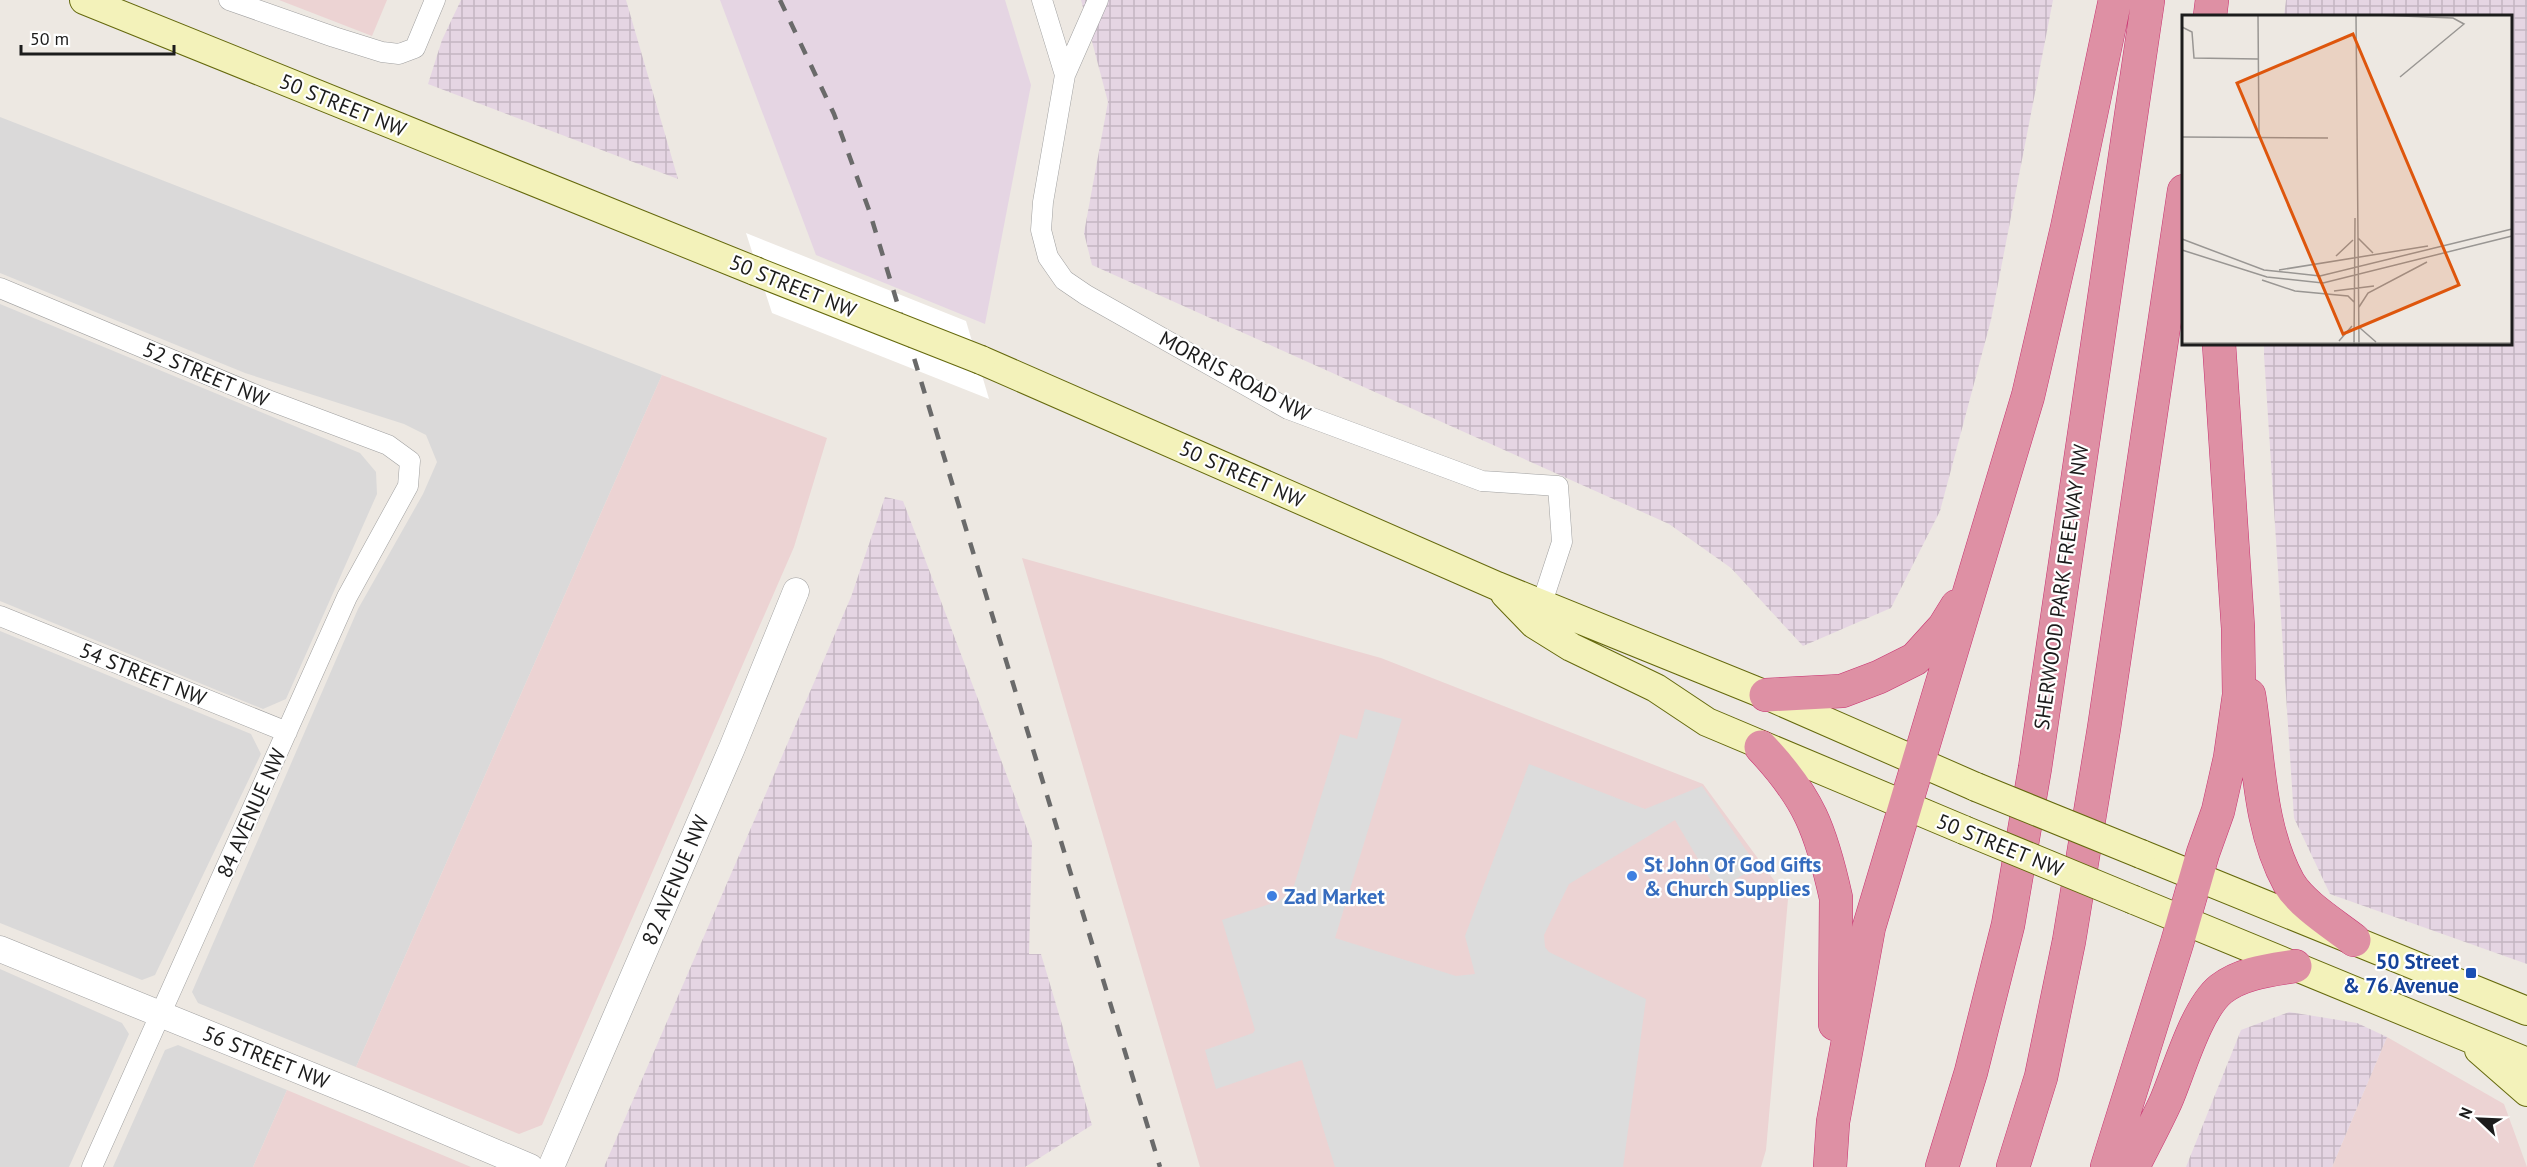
<svg xmlns="http://www.w3.org/2000/svg" width="2527" height="1167" font-family="'PT Sans',sans-serif">
  <style>
    .residential { fill: #dad9d9 }
    .commercial { fill: #ecd3d3 }
    .industrial { fill: url(#industrial-grid) }
    .railway { fill: #e5d5e3 }
    .parking { fill: #dcdcdc }
    .pier { fill: #fff }
    .lines { fill: none; stroke-linecap: round; stroke-linejoin: round }
    .minor-casing { stroke: #a0a0a0; stroke-width: 21 }
    .tertiary-casing { stroke: #a0a0a0; stroke-width: 27 }
    .secondary-casing { stroke: #65690d; stroke-width: 30 }
    .motorway-casing { stroke: #c83270; stroke-width: 34 }
    .minor { stroke: #fff; stroke-width: 20 }
    .tertiary { stroke: #fff; stroke-width: 26 }
    .secondary { stroke: #f3f2ba; stroke-width: 28 }
    .motorway { stroke: #de90a4; stroke-width: 33 }
    .rail { stroke: #6a6a6a; stroke-width: 4.5; stroke-dasharray: 12 12; stroke-linecap: butt }
    .secondary-bridge-casing { stroke: #65690d; stroke-width: 30; stroke-linecap: butt }
    .secondary-bridge { stroke: #f3f2ba; stroke-width: 28 }
    .shop-dot { fill: #3f7fe0; stroke: #fff; stroke-width: 2 }
    .transit-dot { fill: #1a4fb4; stroke: #fff; stroke-width: 2 }
    .labels { text-anchor: middle; dominant-baseline: central; stroke-width: 4.5; stroke-linejoin: round; paint-order: stroke }
    .street-label { font-size: 21px; fill: #1c1c1c; stroke: #fff }
    .shop-label { font-size: 21px; font-weight: bold; fill: #366cbe; stroke: #fff; text-anchor: start }
    .transit-label { font-size: 21px; font-weight: bold; fill: #164399; stroke: #fff; text-anchor: end }
    .inset-road { fill: none; stroke: #999693; stroke-width: 1.5 }
    .view { fill: #de560d; fill-opacity: 0.15; stroke: #de560d; stroke-width: 3 }
    .inset-edge { fill: none; stroke: #1c1c1c; stroke-width: 3 }
  </style>
  <defs>
    <pattern id="industrial-grid" width="8" height="8" patternUnits="userSpaceOnUse" patternTransform="scale(1.5)"><rect width="8" height="8" fill="#e5d5e3"/><path d="M0 4h8M4 0v8" fill="none" stroke="#c4b6c2"/></pattern>
  </defs>
  <rect width="100%" height="100%" fill="#ede8e2"/>
  <path class="residential" d="M 0,117 L 662,375 L 356,1067 L 198,1003 L 192,992 L 358,609 L 423,494 L 437,462 L 426,435 L 404,424 L 245,373 L 0,273 Z
    M 0,304 L 360,453 L 376,472 L 377,494 L 286,699 L 263,709 L 0,601 Z
    M 0,631 L 251,734 L 261,754 L 155,975 L 142,980 L 0,923 Z
    M 0,969 L 122,1023 L 129,1034 L 69,1167 L 0,1167 Z
    M 178,1045 L 287,1090 L 253,1167 L 113,1167 L 165,1050 Z"/>
  <path class="commercial" d="M 279,0 L 387,0 L 372,36 Z
    M 662,375 L 827,438 L 794,547 L 542,1125 L 519,1134 L 356,1067 Z
    M 1022,558 L 1381,658 L 1703,784 L 1788,899 L 1766,1150 L 1761,1167 L 1200,1167 Z
    M 2387,1037 L 2504,1104 L 2527,1167 L 2332,1167 Z
    M 287,1090 L 471,1167 L 253,1167 Z"/>
  <path class="industrial" d="M 461,0 L 626,0 L 678,179 L 428,84 L 442,40 Z
    M 1081,0 L 2053,0 L 1991,320 L 1940,511 L 1891,608 L 1803,646 L 1731,568 L 1669,524 L 1092,265 L 1084,233 L 1108,102 Z
    M 2286,0 L 2527,0 L 2527,964 L 2330,894 L 2294,818 L 2264,355 L 2264,344 L 2510,344 L 2510,16 L 2284,16 Z
    M 885,497 L 903,501 L 1032,842 L 1029,954 L 1041,954 L 1092,1125 L 1025,1167 L 604,1167 L 851,597 Z
    M 2289,1012 L 2357,1023 L 2387,1037 L 2332,1167 L 2186,1167 L 2241,1030 Z"/>
  <path class="railway" d="M 720,0 L 1005,0 L 1031,85 L 985,324 L 816,255 Z"/>
  <path class="parking" d="M 1365,709 L 1402,719 L 1335,938 L 1456,976 L 1475,974 L 1465,936 L 1529,764 L 1645,809 L 1702,786 L 1757,866 L 1717,891 L 1675,820 L 1569,884 L 1544,935 L 1545,947 L 1549,952 L 1646,999 L 1623,1167 L 1335,1167 L 1302,1060 L 1216,1089 L 1205,1050 L 1253,1033 L 1255,1030 L 1222,920 L 1279,901 L 1293,889 L 1340,734 L 1357,739 Z"/>
  <path class="pier" d="M 746,233 L 966,321 L 989,399 L 772,313 Z"/>
  <g class="lines">
    <defs>
      <path id="minor" d="M 229,0 L 334,37 L 382,52 L 399,54 L 415,48 L 435,0
        M 1042,0 L 1065,75 L 1043,202 L 1041,230 L 1048,257 L 1064,280 L 1086,295 L 1288,409 L 1482,481 L 1558,486 L 1562,542 L 1538,615
        M 1065,75 L 1098,0
        M 0,288 L 268,400 L 388,445 L 410,461 L 408,486 L 347,597 L 92,1167
        M 0,616 L 287,732"/>
      <path id="tertiary" d="M 0,949 L 374,1101 L 530,1167
        M 551,1167 L 732,748 L 796,591"/>
      <path id="secondary" d="M 84,0 L 755,271
        M 981,360 L 1497,586 L 1766,695 L 1976,787
        M 1505,594 L 1534,624 L 1571,647 L 1656,688 L 1707,722 L 1964,830
        M 2141,854 L 2527,1011
        M 2134,900 L 2527,1062
        M 2479,1050 L 2527,1092"/>
      <path id="motorway" d="M 2210,16 L 2212,0
        M 1766,695 L 1842,691 L 1879,677 L 1915,659 L 1944,627 L 1957,606
        M 2249,695 C 2259,757 2258,827 2289,883 C 2302,905 2335,925 2354,940
        M 1761,747 C 1809,798 1821,830 1836,898 L 1835,1024
        M 1830,1167 L 1833,1122 L 1869,927 L 2028,396 L 2067,228 L 2115,0
        M 1942,1167 L 1971,1072 L 2008,925 L 2035,768 L 2148,0
        M 2013,1167 L 2041,1077 L 2069,941 L 2104,728 L 2184,191
        M 2107,1167 L 2177,943 L 2203,853 L 2218,811 L 2230,758 L 2239,695 L 2238,628 L 2219,344
        M 2133,1167 C 2144,1145 2156,1123 2166,1101 C 2179,1071 2196,1009 2221,989 C 2241,973 2270,970 2295,966"/>
    </defs>
    <use href="#minor" class="minor-casing"/>
    <use href="#tertiary" class="tertiary-casing"/>
    <use href="#secondary" class="secondary-casing"/>
    <use href="#motorway" class="motorway-casing"/>
    <use href="#minor" class="minor"/>
    <use href="#tertiary" class="tertiary"/>
    <use href="#secondary" class="secondary"/>
    <use href="#motorway" class="motorway"/>
    <path class="rail" d="M 780,0 L 834,114 L 869,210 L 1160,1167"/>
    <defs>
      <path id="secondary-bridge" d="M 755,271 L 981,360
        M 1976,787 L 2141,854
        M 1964,830 L 2134,900"/>
    </defs>
    <use href="#secondary-bridge" class="secondary-bridge-casing"/>
    <use href="#secondary-bridge" class="secondary-bridge"/>
  </g>
  <g class="shop-dot">
    <circle cx="1632" cy="876" r="6"/>
    <circle cx="1272" cy="896" r="6"/>
  </g>
  <rect class="transit-dot" x="2465" y="967" width="12" height="12" rx="3"/>
  <g class="labels">
    <g class="street-label">
      <text transform="translate(343 105) rotate(22)">50 STREET NW</text>
      <text transform="translate(793 286) rotate(22)">50 STREET NW</text>
      <text transform="translate(206 374) rotate(23)">52 STREET NW</text>
      <text transform="translate(1235 376) rotate(28)">MORRIS ROAD NW</text>
      <text transform="translate(1242 474) rotate(24)">50 STREET NW</text>
      <text transform="translate(2061 587) rotate(-82)">SHERWOOD PARK FREEWAY NW</text>
      <text transform="translate(143 674) rotate(22)">54 STREET NW</text>
      <text transform="translate(251 813) rotate(-66)">84 AVENUE NW</text>
      <text transform="translate(2000 845) rotate(22)">50 STREET NW</text>
      <text transform="translate(675 880) rotate(-67)">82 AVENUE NW</text>
      <text transform="translate(266 1057) rotate(22)">56 STREET NW</text>
    </g>
    <g class="shop-label">
      <text x="1644" y="864">St John Of God Gifts<tspan x="1644" dy="24">&amp; Church Supplies</tspan></text>
      <text x="1284" y="896">Zad Market</text>
    </g>
    <g class="transit-label">
      <text x="2459" y="961">50 Street<tspan x="2459" dy="24">&amp; 76 Avenue</tspan></text>
    </g>
  </g>
  <g transform="translate(2182 15)">
    <rect width="330" height="330" fill="#ede8e2"/>
    <path class="inset-road" d="M 76,0 L 77,123M 174,0 L 177,330M 195,0 L 271,3 L 282,9 L 218,62M 0,12 L 10,17 L 12,43 L 76,44M 0,122 L 146,123M 176,223 L 191,238M 0,224 L 82,255 L 138,261 L 330,214M 0,235 L 85,262 L 141,268 L 330,221M 154,241 L 171,225M 97,255 L 246,231M 80,265 L 113,276 L 166,281 L 172,287M 152,276 L 192,271M 177,292 L 186,278 L 245,247M 178,313 L 194,327M 157,326 L 170,311M 0,328 L 330,328M 172,330 L 173,203"/>
    <path class="view" d="M 171,19 L 277,270 L 161,319 L 55,68 Z"/>
    <rect width="330" height="330" class="inset-edge"/>
  </g>
  <g transform="translate(2479 1119) rotate(293)" stroke="#ffffff" stroke-width="4.5" paint-order="stroke">
  <path d="M0-4.5L10 22L0 15L-10 22Z" fill="#1c1c1c"/>
  <text y="-9" font-size="16" font-weight="bold" text-anchor="middle" fill="#1c1c1c">N</text>
  </g>
  <path d="M21 45v9h153v-9" fill="none" stroke="#1c1c1c" stroke-width="3"/>
  <text x="30" y="45" font-size="18" fill="#1c1c1c" stroke="#ffffff" stroke-width="4.5" paint-order="stroke">50 m</text>
</svg>
